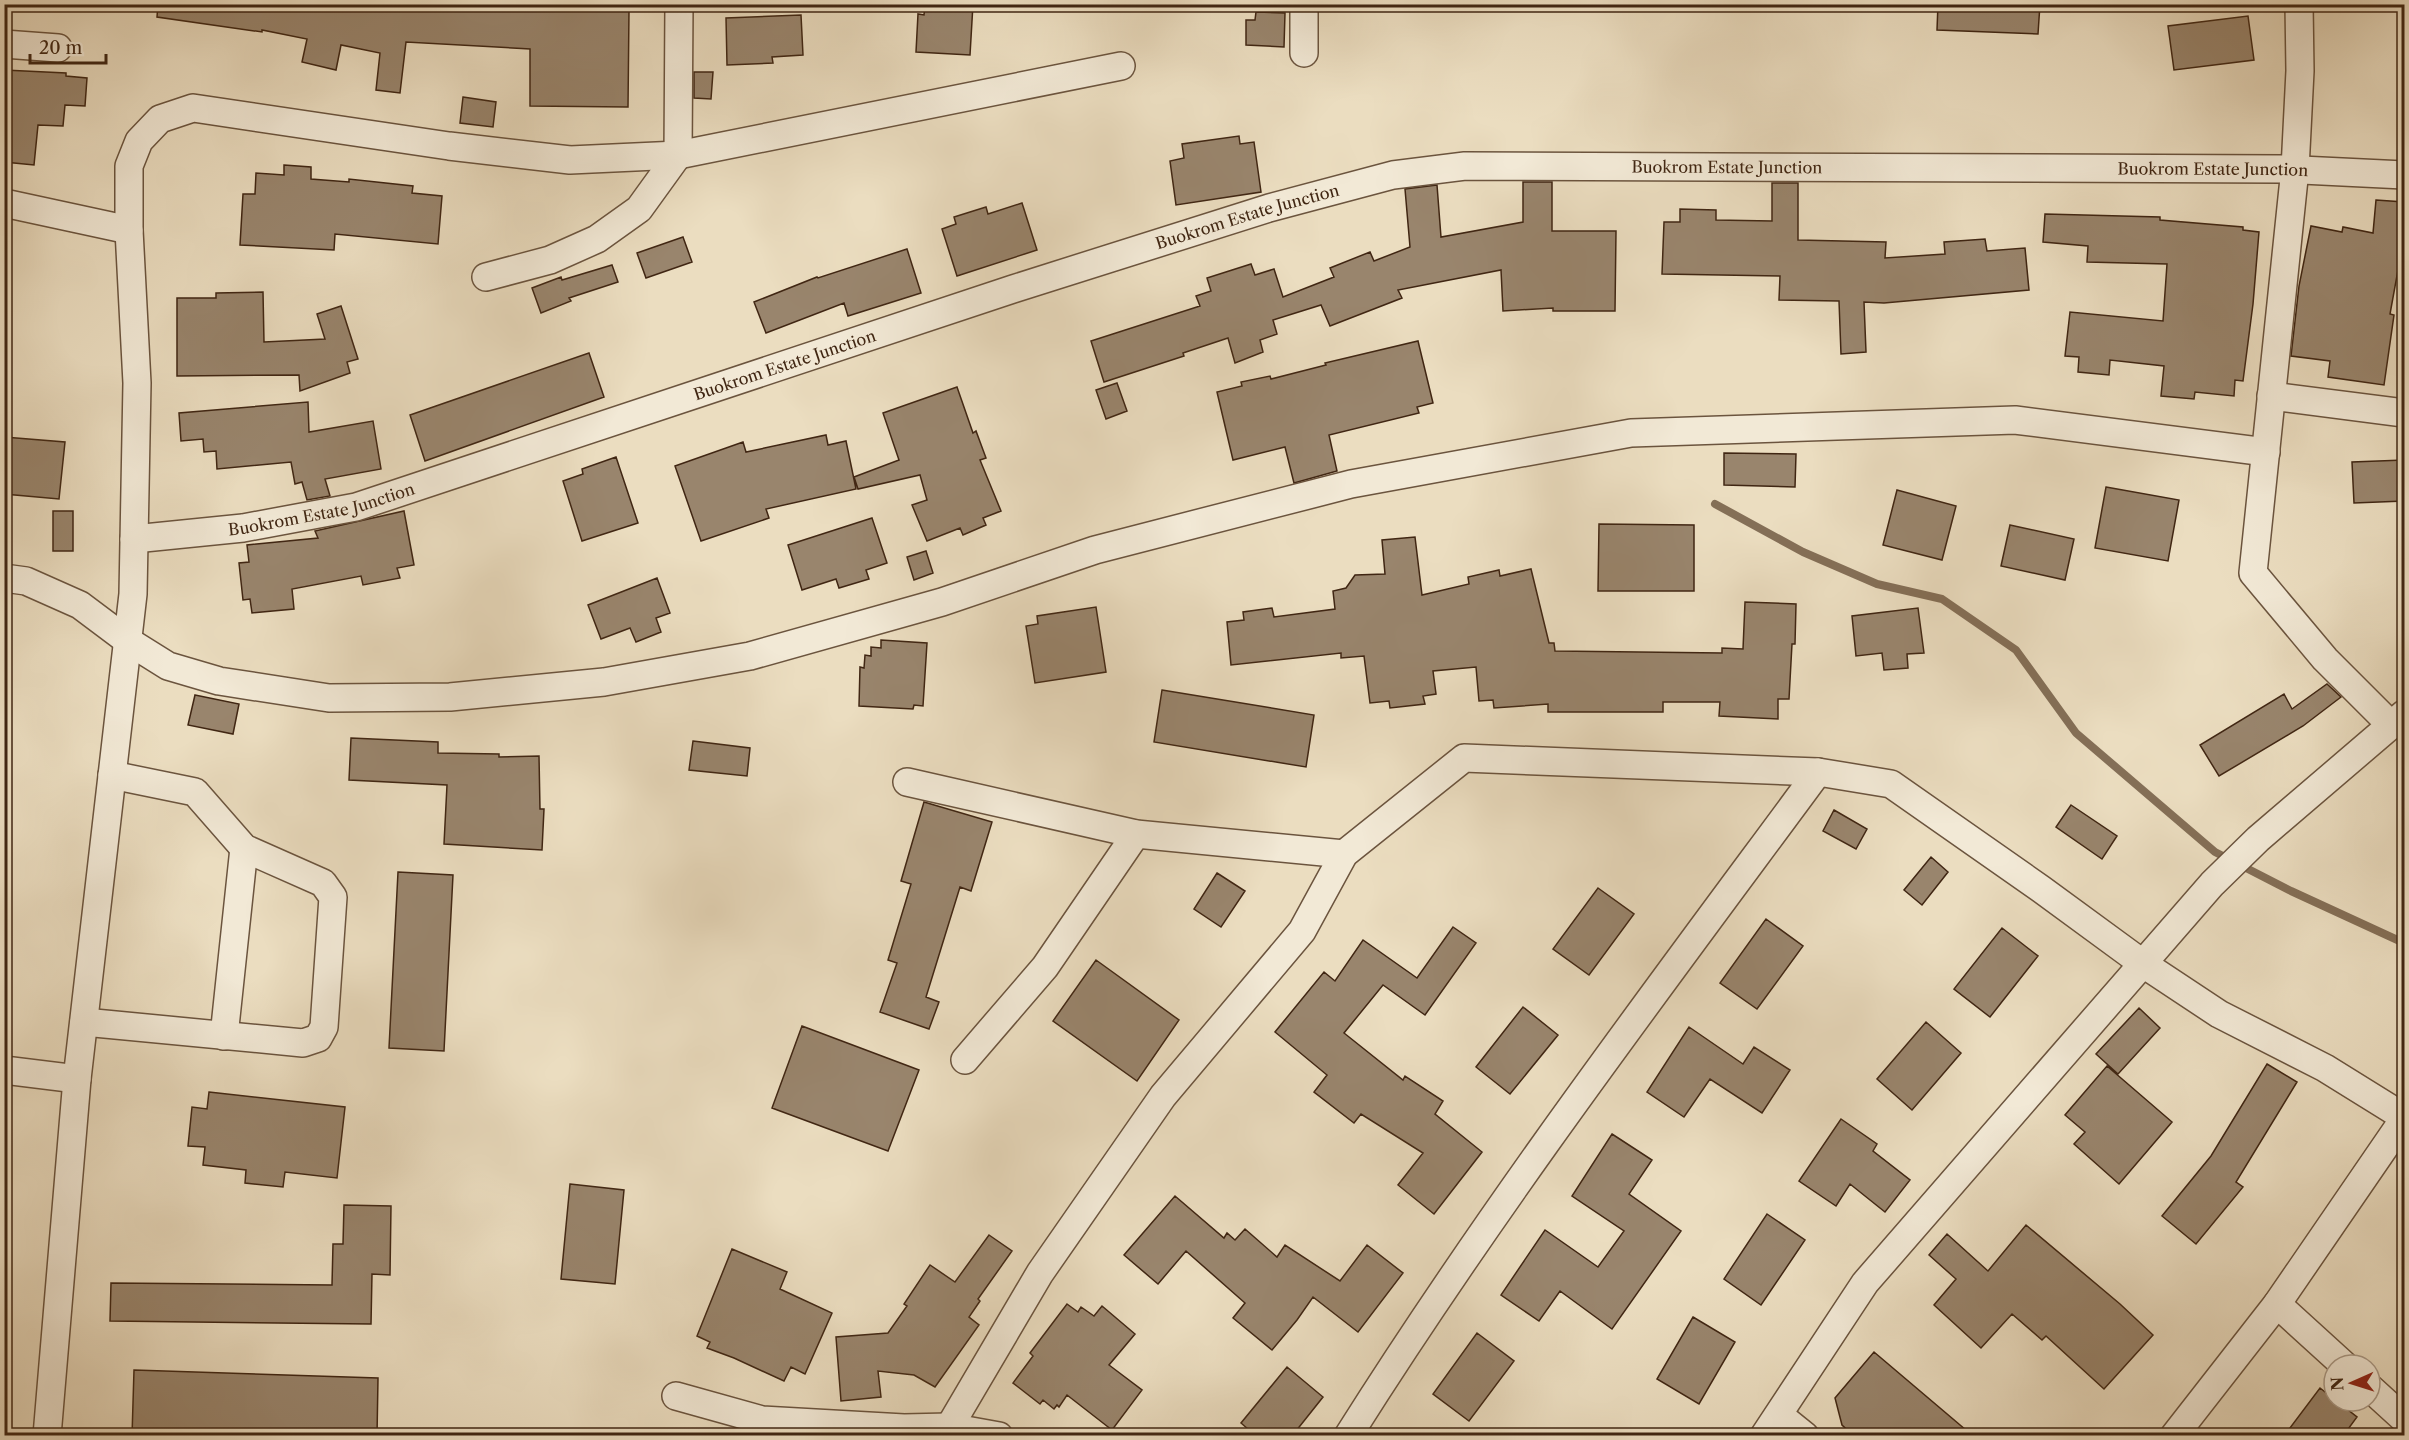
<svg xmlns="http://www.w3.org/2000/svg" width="2409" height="1440" font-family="'Libre Caslon Text',serif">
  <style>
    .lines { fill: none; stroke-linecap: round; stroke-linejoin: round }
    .stream { stroke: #846f57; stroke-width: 8 }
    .building { fill: #99856d; stroke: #402613; stroke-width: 1.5 }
    .minor-casing { stroke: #6b543e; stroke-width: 30 }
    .minor { stroke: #f2e9d6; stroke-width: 27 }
    .labels { text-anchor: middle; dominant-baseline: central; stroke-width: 5; stroke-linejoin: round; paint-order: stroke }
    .street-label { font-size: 16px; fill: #402613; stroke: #f2e9d6 }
  </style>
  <rect width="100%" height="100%" fill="#ebddc0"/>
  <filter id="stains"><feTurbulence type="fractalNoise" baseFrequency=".00333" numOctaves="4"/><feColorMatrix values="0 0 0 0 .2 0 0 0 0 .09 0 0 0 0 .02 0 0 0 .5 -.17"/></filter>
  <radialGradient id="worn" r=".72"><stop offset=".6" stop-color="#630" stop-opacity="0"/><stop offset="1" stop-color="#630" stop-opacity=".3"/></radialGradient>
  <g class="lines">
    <path class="stream" d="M 1715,504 L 1803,552 L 1877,584 L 1942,599 L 2016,650 L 2076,733 L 2215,852 L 2291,891 L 2404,943"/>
  </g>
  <path class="building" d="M 158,4 L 515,4 L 515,9 L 615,9 L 629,11 L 628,107 L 530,106 L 530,49 L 406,42 L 400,93 L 376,90 L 380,53 L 341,45 L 336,70 L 302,62 L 307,39 L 262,30 L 262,32 L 157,17 Z
    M 925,4 L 973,4 L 970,55 L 916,52 L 918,14 L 924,15 Z
    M 1938,4 L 2040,4 L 2038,34 L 1937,30 Z
    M 1256,12 L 1285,13 L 1284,47 L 1246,45 L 1246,20 L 1255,20 Z
    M 801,15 L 803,55 L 772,57 L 773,63 L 727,65 L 726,18 Z
    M 2248,16 L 2254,60 L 2174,70 L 2168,26 Z
    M 4,70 L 66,73 L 66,76 L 87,78 L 85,106 L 65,105 L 63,126 L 38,125 L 34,165 L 4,162 Z
    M 694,72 L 713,72 L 711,99 L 694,98 Z
    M 463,97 L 496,102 L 493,127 L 460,123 Z
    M 1239,136 L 1240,144 L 1254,142 L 1261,192 L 1176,205 L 1170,161 L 1184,158 L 1182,144 Z
    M 284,165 L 311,167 L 311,179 L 349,182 L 349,179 L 413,186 L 412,193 L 442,196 L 438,244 L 335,234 L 334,250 L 240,245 L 243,194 L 255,194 L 256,173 L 284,175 Z
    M 1523,182 L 1552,182 L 1552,231 L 1616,231 L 1615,311 L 1553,311 L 1553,308 L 1503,311 L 1501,270 L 1398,290 L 1402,298 L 1330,326 L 1321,305 L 1273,320 L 1277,334 L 1260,340 L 1263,352 L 1235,363 L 1228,338 L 1183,353 L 1184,356 L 1104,382 L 1091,341 L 1200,306 L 1196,296 L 1211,291 L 1207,278 L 1251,264 L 1255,275 L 1274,269 L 1283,297 L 1334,277 L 1330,268 L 1370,252 L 1374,261 L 1410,247 L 1405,189 L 1437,185 L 1441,237 L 1523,222 Z
    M 1772,183 L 1798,183 L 1798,240 L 1886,242 L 1885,258 L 1945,254 L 1944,242 L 1985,239 L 1987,251 L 2025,248 L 2029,290 L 1884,303 L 1864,302 L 1866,352 L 1841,354 L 1839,301 L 1779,300 L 1780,276 L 1662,274 L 1664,222 L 1680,222 L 1680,209 L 1716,210 L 1716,220 L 1772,221 Z
    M 2376,200 L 2404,202 L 2404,237 L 2390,314 L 2394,315 L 2384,385 L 2328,377 L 2330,361 L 2291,356 L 2299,286 L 2311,226 L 2342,232 L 2343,227 L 2373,233 Z
    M 1022,203 L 1037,250 L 957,276 L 942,229 L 956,224 L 954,217 L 986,207 L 988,214 Z
    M 2045,214 L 2160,217 L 2160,220 L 2243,227 L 2243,230 L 2259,232 L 2253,304 L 2243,381 L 2235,380 L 2234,396 L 2195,392 L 2194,399 L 2161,396 L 2164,366 L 2110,360 L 2109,375 L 2078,372 L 2079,357 L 2065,356 L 2070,312 L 2163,321 L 2167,264 L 2087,262 L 2088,246 L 2043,242 Z
    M 683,237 L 692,262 L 646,278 L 637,253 Z
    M 907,249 L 921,293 L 848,316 L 844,303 L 766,333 L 754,302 L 817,277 L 818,278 Z
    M 612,265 L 618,282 L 569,298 L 571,301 L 541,313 L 532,288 L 561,277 L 562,280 Z
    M 263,292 L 264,342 L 325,339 L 317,314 L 341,306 L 358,359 L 347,362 L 350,373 L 300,391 L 299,375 L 177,376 L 177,298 L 216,298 L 216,293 Z
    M 1418,341 L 1433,403 L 1417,407 L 1419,413 L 1329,435 L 1337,471 L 1294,483 L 1285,447 L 1233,460 L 1217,392 L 1242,386 L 1241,382 L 1270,376 L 1271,379 L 1326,365 L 1325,363 Z
    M 589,353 L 604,397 L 425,461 L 410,415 Z
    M 1117,383 L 1127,411 L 1106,419 L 1096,390 Z
    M 957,387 L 973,433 L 976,431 L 986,458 L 980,460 L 1001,511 L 983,518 L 986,525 L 963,535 L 960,528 L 927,541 L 912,505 L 927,500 L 920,475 L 858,489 L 854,477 L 899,460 L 883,413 Z
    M 308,402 L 309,432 L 373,421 L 381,469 L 325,479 L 330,496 L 307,500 L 302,482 L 295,484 L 291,462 L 217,469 L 216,451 L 204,452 L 203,439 L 181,441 L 179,413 Z
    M 826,435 L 828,445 L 846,441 L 856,489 L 766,509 L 769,518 L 701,541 L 675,466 L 743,442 L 746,452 Z
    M 4,437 L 65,442 L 59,499 L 4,494 Z
    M 1724,453 L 1796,454 L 1795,487 L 1724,485 Z
    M 616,457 L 638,523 L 582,541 L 563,481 L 583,474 L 582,469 Z
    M 2404,460 L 2404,501 L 2354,503 L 2352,462 Z
    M 2106,487 L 2179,500 L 2168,561 L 2095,548 Z
    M 1897,490 L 1956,506 L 1942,560 L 1883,545 Z
    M 53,511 L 73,511 L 73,551 L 53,551 Z
    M 404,511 L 414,565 L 397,568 L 400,578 L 363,585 L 361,576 L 292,589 L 294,609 L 252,613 L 250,599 L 243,600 L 239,563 L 249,562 L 247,545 L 318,538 L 315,531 Z
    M 872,518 L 887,563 L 866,570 L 869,579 L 839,588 L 836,579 L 802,590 L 788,545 Z
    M 1599,524 L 1694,525 L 1694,591 L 1598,591 Z
    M 2010,525 L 2074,539 L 2065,580 L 2001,566 Z
    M 1415,537 L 1422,595 L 1469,584 L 1468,577 L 1499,570 L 1500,576 L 1531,569 L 1549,643 L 1554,643 L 1555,651 L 1722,653 L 1722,648 L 1743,649 L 1745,602 L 1796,604 L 1795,644 L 1792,644 L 1789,699 L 1778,699 L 1778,719 L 1719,716 L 1720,702 L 1663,702 L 1663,712 L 1548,712 L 1548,704 L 1494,708 L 1493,700 L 1479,701 L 1476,667 L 1433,671 L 1436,694 L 1423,696 L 1425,704 L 1390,708 L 1389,701 L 1370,703 L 1364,656 L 1341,658 L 1341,653 L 1231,665 L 1227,622 L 1244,620 L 1243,612 L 1272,608 L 1274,617 L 1335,609 L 1333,591 L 1346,588 L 1355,575 L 1385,574 L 1382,540 Z
    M 926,551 L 933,573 L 914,580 L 907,557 Z
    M 657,578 L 670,613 L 656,618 L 661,632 L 636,642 L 630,628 L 601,639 L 588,605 Z
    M 1096,607 L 1106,672 L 1035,683 L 1026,626 L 1038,624 L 1037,616 Z
    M 1918,608 L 1924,653 L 1907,654 L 1908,668 L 1884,670 L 1882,653 L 1856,656 L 1852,616 Z
    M 881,640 L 927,643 L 923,706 L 914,705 L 913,709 L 859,706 L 860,667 L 864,668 L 865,655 L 871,656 L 871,647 L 881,648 Z
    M 2327,684 L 2341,697 L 2303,726 L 2219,776 L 2200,745 L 2284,694 L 2292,709 Z
    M 1162,690 L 1314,715 L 1306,767 L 1154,742 Z
    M 195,695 L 239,704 L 233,734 L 188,725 Z
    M 351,738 L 438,742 L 438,753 L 499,754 L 499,757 L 539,756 L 540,809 L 544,809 L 542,850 L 444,844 L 447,785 L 349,780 Z
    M 693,741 L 750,748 L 747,776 L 689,770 Z
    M 924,802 L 992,822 L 971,891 L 960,887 L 926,997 L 939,1002 L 929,1029 L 880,1012 L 897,963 L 888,960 L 911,884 L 901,881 Z
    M 2071,805 L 2117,836 L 2102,859 L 2056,827 Z
    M 1834,810 L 1867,829 L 1856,849 L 1823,831 Z
    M 1931,857 L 1948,872 L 1922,905 L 1904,890 Z
    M 398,872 L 453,875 L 444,1051 L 389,1048 Z
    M 1217,873 L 1245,891 L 1221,927 L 1194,909 Z
    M 1598,888 L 1634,914 L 1589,975 L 1553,949 Z
    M 1766,919 L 1803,946 L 1757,1009 L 1720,983 Z
    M 1453,927 L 1476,943 L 1425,1015 L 1383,985 L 1344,1033 L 1403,1080 L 1405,1076 L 1443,1101 L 1435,1114 L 1482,1152 L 1434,1214 L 1398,1185 L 1423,1153 L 1361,1114 L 1354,1123 L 1314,1092 L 1327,1075 L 1275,1032 L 1324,972 L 1335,981 L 1363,940 L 1417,978 Z
    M 2002,928 L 2038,956 L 1990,1017 L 1954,989 Z
    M 1096,960 L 1179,1020 L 1137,1081 L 1053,1021 Z
    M 1523,1007 L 1558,1035 L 1510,1094 L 1476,1067 Z
    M 2139,1008 L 2160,1028 L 2118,1074 L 2096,1054 Z
    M 1926,1022 L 1961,1053 L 1912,1110 L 1877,1079 Z
    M 802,1026 L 919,1070 L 888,1151 L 772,1108 Z
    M 1689,1027 L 1743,1064 L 1754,1047 L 1790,1070 L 1762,1113 L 1710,1079 L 1684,1117 L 1647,1092 Z
    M 2267,1064 L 2297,1082 L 2236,1182 L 2243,1187 L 2196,1244 L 2162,1216 L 2211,1156 Z
    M 2107,1066 L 2172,1122 L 2119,1184 L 2074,1144 L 2085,1132 L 2065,1115 Z
    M 209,1092 L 345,1107 L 337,1178 L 285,1172 L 283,1187 L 245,1183 L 246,1170 L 203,1165 L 205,1147 L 188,1146 L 192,1107 L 207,1109 Z
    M 1841,1119 L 1877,1144 L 1873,1151 L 1910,1180 L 1885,1212 L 1850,1184 L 1836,1206 L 1799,1181 Z
    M 1612,1134 L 1652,1160 L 1629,1194 L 1681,1231 L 1612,1329 L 1560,1291 L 1539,1321 L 1501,1295 L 1545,1230 L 1598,1267 L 1624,1231 L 1572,1196 Z
    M 570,1184 L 624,1190 L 615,1284 L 561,1279 Z
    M 1175,1196 L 1224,1238 L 1227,1233 L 1235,1240 L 1245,1229 L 1277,1257 L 1285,1245 L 1340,1281 L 1367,1245 L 1403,1273 L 1358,1332 L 1313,1297 L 1297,1320 L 1272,1350 L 1233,1318 L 1245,1303 L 1186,1251 L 1158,1284 L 1124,1255 Z
    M 344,1205 L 391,1206 L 390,1275 L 372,1274 L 371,1324 L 110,1321 L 111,1283 L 332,1285 L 333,1244 L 343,1244 Z
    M 1767,1214 L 1805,1240 L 1761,1305 L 1724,1279 Z
    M 2026,1225 L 2120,1304 L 2153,1335 L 2104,1389 L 2046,1336 L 2042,1340 L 2012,1314 L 1981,1348 L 1934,1305 L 1956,1279 L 1929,1255 L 1947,1234 L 1988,1271 Z
    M 989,1235 L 1012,1251 L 978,1299 L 980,1301 L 969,1317 L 979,1325 L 935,1387 L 914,1375 L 878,1371 L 881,1397 L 841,1401 L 836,1337 L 888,1333 L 907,1306 L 904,1304 L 930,1265 L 955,1282 Z
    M 732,1249 L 787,1272 L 780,1289 L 832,1313 L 805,1374 L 791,1367 L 784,1381 L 734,1358 L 707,1348 L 710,1342 L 697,1336 Z
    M 1067,1304 L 1078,1312 L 1081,1307 L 1094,1316 L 1102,1306 L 1135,1334 L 1109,1365 L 1142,1390 L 1112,1430 L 1067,1395 L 1059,1407 L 1057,1405 L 1054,1409 L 1043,1400 L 1040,1404 L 1013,1383 L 1033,1356 L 1030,1353 Z
    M 1693,1317 L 1735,1342 L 1699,1404 L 1657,1379 Z
    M 1477,1333 L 1514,1361 L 1469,1421 L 1433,1394 Z
    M 1874,1352 L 1973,1436 L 1854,1436 L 1842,1425 L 1835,1398 Z
    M 1287,1367 L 1323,1397 L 1292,1436 L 1256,1436 L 1241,1423 Z
    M 134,1370 L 378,1378 L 377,1436 L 132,1436 Z
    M 2320,1388 L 2357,1417 L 2343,1436 L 2284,1436 Z"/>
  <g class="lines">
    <defs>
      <g id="minor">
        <path d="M 2299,4 L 2300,71 L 2295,169 L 2253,573 L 2325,659 L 2391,725"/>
        <path d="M 4,44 L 58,48"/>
        <path d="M 1304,53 L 1304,4"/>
        <path d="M 4,203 L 129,230"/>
        <path d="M 486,277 L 550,260 L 597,239 L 639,209 L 678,155 L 679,4"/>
        <path d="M 2271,396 L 2404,413"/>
        <path id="s1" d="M 134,539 L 243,528 L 356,507 L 1013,289 L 1269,208 L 1393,175 L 1465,166 L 2283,169 L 2404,175"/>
        <path d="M 4,578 L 26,581 L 80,605 L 128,641 L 168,666 L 219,681 L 329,698 L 450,697 L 604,682 L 750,656 L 942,602 L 1095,550 L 1351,484 L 1631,433 L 2015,420 L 2266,452"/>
        <path d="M 907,782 L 1136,834 L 1344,854"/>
        <path d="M 84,1022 L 303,1043 L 318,1038 L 324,1027 L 333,897 L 323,883 L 244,848 L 195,792 L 112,775"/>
        <path d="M 224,1036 L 244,848"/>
        <path d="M 965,1060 L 1045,967 L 1136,834"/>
        <path d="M 4,1070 L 77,1079"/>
        <path d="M 2277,1304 L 2344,1365"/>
        <path d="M 2370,1388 L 2404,1419"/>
        <path d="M 676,1396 L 762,1420 L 904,1428 L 949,1427 L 999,1436"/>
        <path d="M 1779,1415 L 1805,1436"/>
        <path d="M 47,1436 L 77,1079 L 133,594 L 137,383 L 129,230 L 129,166 L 139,141 L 160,119 L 193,108 L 449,146 L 570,160 L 678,155 L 1121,66"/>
        <path d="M 944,1436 L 1040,1273 L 1163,1096 L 1302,931 L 1344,854 L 1464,758 L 1818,772 L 1891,784 L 2041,889 L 2142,963 L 2219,1014 L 2325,1068 L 2404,1117"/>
        <path d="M 1348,1436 C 1493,1206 1657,990 1818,772"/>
        <path d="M 1764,1436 L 1865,1283 L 2212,884 L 2258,839 L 2404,714"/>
        <path d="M 2174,1436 L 2277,1304 L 2404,1119"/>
      </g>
    </defs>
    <use href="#minor" class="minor-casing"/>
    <use href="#minor" class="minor"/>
  </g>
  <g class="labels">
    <g class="street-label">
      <text stroke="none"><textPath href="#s1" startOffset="1648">Buokrom Estate Junction</textPath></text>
      <text stroke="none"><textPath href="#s1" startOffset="2134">Buokrom Estate Junction</textPath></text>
      <text stroke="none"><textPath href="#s1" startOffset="1162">Buokrom Estate Junction</textPath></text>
      <text stroke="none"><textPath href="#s1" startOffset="676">Buokrom Estate Junction</textPath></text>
      <text stroke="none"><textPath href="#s1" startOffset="190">Buokrom Estate Junction</textPath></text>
    </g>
  </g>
  <rect width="2409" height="1440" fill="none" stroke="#ebddc0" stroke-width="24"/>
  <rect x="6" y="6" width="2397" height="1428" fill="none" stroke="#402613" stroke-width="3"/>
  <rect x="12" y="12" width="2385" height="1416" fill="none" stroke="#402613" stroke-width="1.5"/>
  <g transform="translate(2352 1383) rotate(267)"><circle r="28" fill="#f2e9d6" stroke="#ab9b88" stroke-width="1.5"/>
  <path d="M0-4.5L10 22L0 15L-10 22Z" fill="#8f2418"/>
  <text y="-9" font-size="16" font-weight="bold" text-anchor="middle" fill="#402613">N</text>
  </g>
  <path d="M30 54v9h76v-9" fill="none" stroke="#402613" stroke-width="3"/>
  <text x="39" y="54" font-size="18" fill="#402613" stroke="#f2e9d6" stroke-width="4.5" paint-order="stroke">20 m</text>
  <rect width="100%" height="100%" filter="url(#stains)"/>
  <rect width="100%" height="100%" fill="url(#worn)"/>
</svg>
